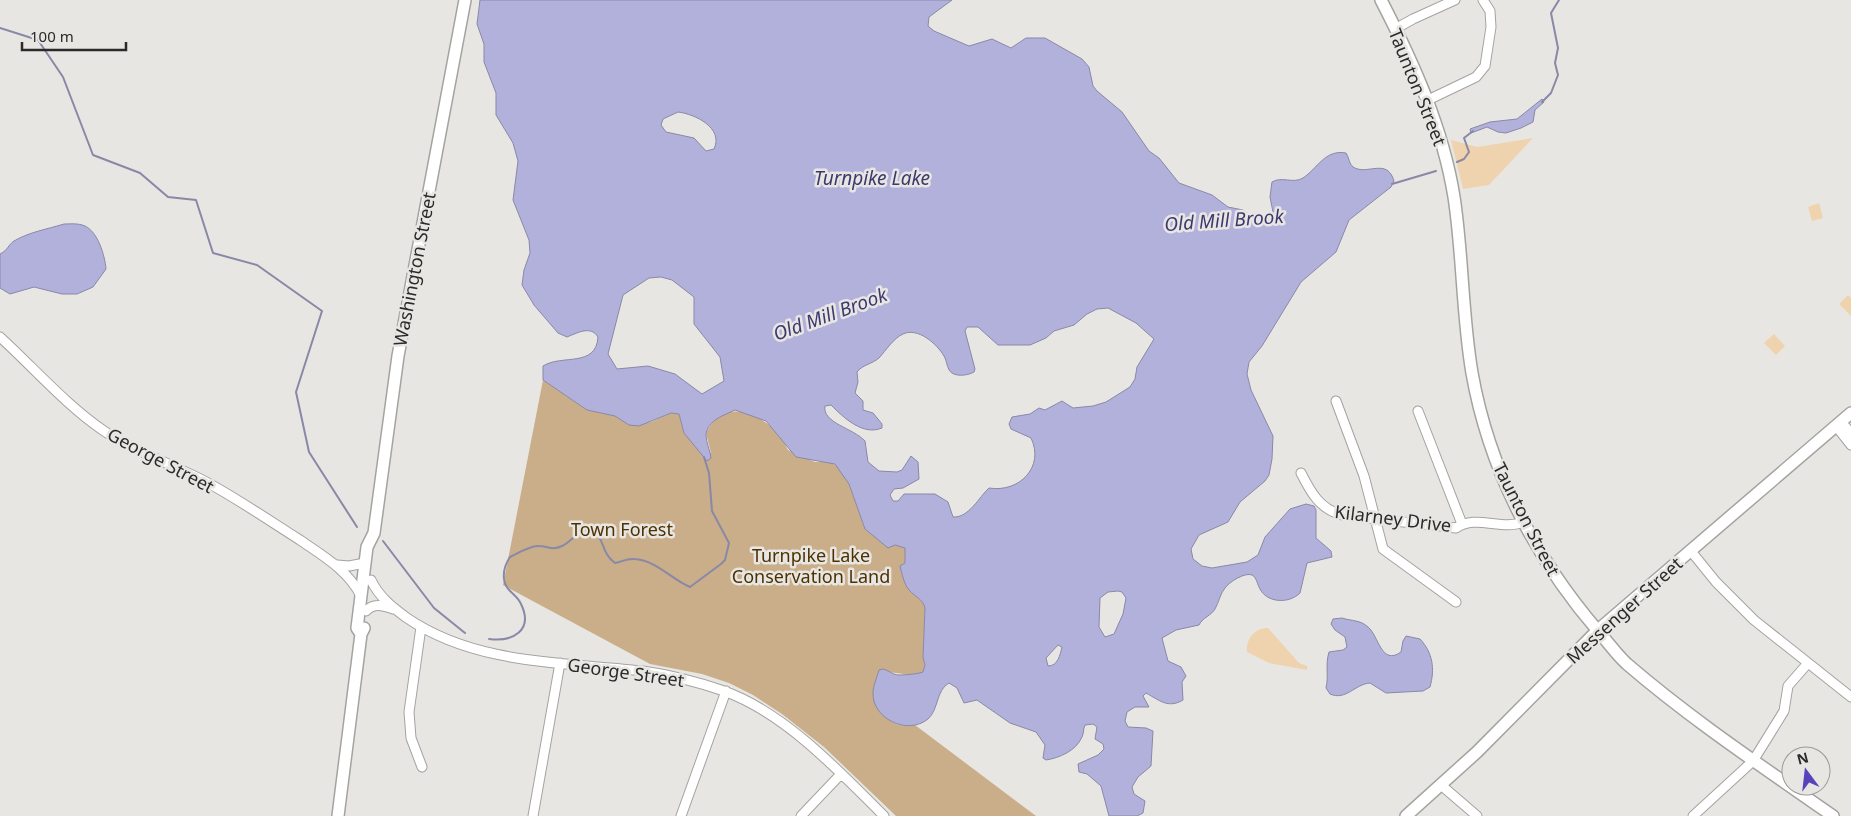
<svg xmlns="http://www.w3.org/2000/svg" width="1851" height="816" font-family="'Noto Sans',sans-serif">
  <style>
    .green { fill: #efd3af }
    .forest { fill: #caae89 }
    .water { fill: #b2b1dc; stroke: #8988a6; fill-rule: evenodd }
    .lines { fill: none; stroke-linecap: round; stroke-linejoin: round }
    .stream { stroke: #8988a6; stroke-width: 2 }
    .minor-casing { stroke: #a5a3a1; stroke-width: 11 }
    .major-casing { stroke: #a5a3a1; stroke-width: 14 }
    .minor { stroke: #fff; stroke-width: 9 }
    .major { stroke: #fff; stroke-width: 11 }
    .labels { text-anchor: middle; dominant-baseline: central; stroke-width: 5; stroke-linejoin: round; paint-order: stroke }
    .street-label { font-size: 18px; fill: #2a2a28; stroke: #e8e6e3 }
    .park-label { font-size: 18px; fill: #4e3100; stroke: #e8e6e3 }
    .water-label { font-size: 19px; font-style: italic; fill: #3d386e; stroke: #e8e6e3 }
  </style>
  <rect width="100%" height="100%" fill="#e8e6e3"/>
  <path class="green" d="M 1533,138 L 1489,185 L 1463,189 L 1451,140 L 1477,147 Z
    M 1819,203 L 1823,218 L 1812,221 L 1808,207 Z
    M 1848,295 L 1851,298 L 1851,316 L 1839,304 Z
    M 1774,334 L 1785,346 L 1776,355 L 1764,343 Z
    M 1268,628 L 1299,663 L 1307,666 L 1307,670 L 1269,663 L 1247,652 C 1246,639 1254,628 1268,628 Z"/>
  <path class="forest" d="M 543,380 L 587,410 L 615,416 L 629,425 L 651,422 L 671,413 L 679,414 L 684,433 L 711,453 L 706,433 C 725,391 775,418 788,450 L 815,462 L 830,462 L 839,467 L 849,484 L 865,529 L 895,545 L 905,548 L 905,563 L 900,567 L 909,590 L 924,603 L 925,608 L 923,657 L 925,665 L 923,672 C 909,679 892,669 878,673 C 873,699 882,731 915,725 L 1036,816 L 896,816 L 824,747 L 782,714 L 753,695 L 729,683 L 702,674 L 650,664 L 503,585 Z"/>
  <path class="water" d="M 480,0 L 952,0 L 929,17 L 928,26 L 934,31 L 969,46 L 992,39 L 1011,48 L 1026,38 L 1045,38 L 1082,59 L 1089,67 L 1093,86 L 1097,91 L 1122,112 L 1149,151 L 1159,158 L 1179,183 L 1212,195 L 1228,207 L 1243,210 L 1258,221 L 1268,218 L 1273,212 L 1270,197 L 1272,182 C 1282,176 1293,184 1303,178 C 1317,169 1325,149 1346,153 C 1349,157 1349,164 1353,167 C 1367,176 1387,157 1394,181 L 1391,187 L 1349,220 L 1336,252 L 1301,282 L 1262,346 L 1249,362 L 1247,374 L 1251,390 L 1273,436 L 1272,459 L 1269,475 L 1265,481 L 1240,502 L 1228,522 L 1199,535 L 1191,549 L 1193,559 L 1202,566 L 1212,568 L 1247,562 L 1258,555 L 1265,537 L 1290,509 L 1306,504 L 1314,506 L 1316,510 L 1316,538 L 1331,551 L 1332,557 L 1307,563 L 1300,593 C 1289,604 1267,603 1260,589 C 1257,584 1257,578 1252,575 C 1245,572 1229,582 1225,588 C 1220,594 1219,602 1215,609 C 1211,616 1203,617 1199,625 L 1176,630 L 1162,638 L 1168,661 L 1181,667 L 1186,676 L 1182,682 L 1183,700 C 1168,709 1159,700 1146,693 L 1143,696 L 1149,707 L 1135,707 L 1127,712 L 1125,721 L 1128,727 L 1146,728 L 1153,731 L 1151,766 L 1138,777 L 1132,787 L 1134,794 L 1145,801 L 1143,813 L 1137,816 L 1109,816 L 1101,786 L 1087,774 L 1079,772 L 1078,764 L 1098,755 L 1104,749 L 1103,744 L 1095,739 L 1097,727 L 1093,724 L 1085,725 C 1083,729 1084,733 1082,737 C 1076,751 1059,758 1046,760 L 1043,758 L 1045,745 L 1036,732 L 1010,723 L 977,700 L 964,703 L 957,688 L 949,683 C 936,690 939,709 928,719 C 907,736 872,718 873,693 C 873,686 877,677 879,670 L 883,669 C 888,670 893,675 899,675 C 904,675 919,674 923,672 L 925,665 L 923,657 L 925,608 C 923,599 915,597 909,590 C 904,584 902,574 900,566 L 905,563 L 905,548 L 895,545 L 888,548 L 865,529 L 849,484 L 835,464 L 796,457 L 766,421 L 735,410 C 725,415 707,420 706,435 C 706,442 710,450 711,458 L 707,461 L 684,433 L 679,414 L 671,413 L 639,426 L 629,425 L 615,416 L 587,410 L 543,380 L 543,366 C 562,354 596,368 598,337 C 591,325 577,333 567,337 L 558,333 L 534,305 L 522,285 L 524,270 L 530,253 L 529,240 L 513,200 L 518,161 L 513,143 L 496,115 L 496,93 L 484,62 L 484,44 L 477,24 ZM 678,112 C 695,114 724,128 714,149 L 706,151 L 694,138 L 666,132 L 661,125 L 663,119 ZM 661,277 L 672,280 L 694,297 L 694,324 L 720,357 L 724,381 L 702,394 L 675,374 L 648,366 L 617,369 L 608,354 L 623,295 L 649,278 ZM 1108,308 L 1136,323 L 1154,339 L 1137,367 L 1135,379 L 1130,387 L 1106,402 L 1093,406 L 1073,408 L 1062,401 L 1045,410 L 1039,408 L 1030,414 L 1012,417 L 1009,424 L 1011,429 L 1031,438 C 1045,467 1019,493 989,488 C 979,497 969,518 953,517 L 948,502 L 935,494 L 904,494 L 898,501 L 893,501 L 890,495 L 894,489 L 903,488 L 919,479 L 918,462 L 911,456 L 902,470 L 897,472 L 879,471 L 868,462 L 865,441 C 853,428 822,423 825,406 L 831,405 C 844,418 863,436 882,428 L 882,424 L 873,413 L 863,410 L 863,401 L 855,393 L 858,382 L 857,372 C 862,365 872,364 879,358 C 886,350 894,338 903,334 C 918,327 937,344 944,356 C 947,361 947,370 952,373 C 958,377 969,375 974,372 L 975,369 L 965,331 L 967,327 L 978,327 L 998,345 L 1030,345 L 1046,338 L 1054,331 L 1074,325 L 1087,314 L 1097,309 ZM 1118,591 L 1122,592 L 1126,598 L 1123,614 L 1114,634 L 1105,637 L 1099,627 L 1100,598 L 1108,592 ZM 1058,645 L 1062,647 C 1060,655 1058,666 1048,666 L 1046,658 Z
    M 1542,99 L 1544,102 L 1535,110 L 1533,122 L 1521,128 L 1506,133 L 1498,132 L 1487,127 L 1471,133 L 1470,129 L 1490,122 L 1517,119 Z
    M 64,224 C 71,224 78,223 85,226 C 98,232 105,256 106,269 L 93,287 L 77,294 L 62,294 L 34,287 L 10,294 L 0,288 L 0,254 C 8,250 8,245 14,241 C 29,232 48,229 64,224 Z
    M 1342,618 C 1351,621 1361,620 1368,627 C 1379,636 1381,666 1401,652 L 1403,641 L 1406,636 L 1420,639 C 1433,653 1435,669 1430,687 L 1423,691 L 1386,693 L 1370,683 C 1355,684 1346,701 1330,694 L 1326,688 C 1329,676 1325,665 1329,652 L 1343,650 L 1347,647 L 1345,637 L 1335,630 L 1331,624 L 1333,619 Z"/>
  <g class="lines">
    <path class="stream" d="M 0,28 L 38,40 L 63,77 L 93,155 L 140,173 L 168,197 L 196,200 L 213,253 L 257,265 L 322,311 L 296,392 L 309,452 L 357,527
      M 1542,102 L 1551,93 L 1558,75 L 1555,63 L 1558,48 L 1551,13 L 1559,0
      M 1457,162 L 1464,159 L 1469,152 L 1464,138 L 1473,131
      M 1392,184 L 1436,171
      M 383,541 L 434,608 L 465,633
      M 489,639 C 512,642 534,631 521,604 C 517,594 505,591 504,579 C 503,571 506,563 510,557 C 518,553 531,545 539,546 C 548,546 552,551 562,546 C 572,542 582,524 594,532 C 605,539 601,553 615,563 C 622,562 627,558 634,559 C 656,560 671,579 690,587 L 721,564 L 725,560 L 729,543 L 712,511 L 709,473 L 704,457"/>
    <defs>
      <path id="minor" d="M 1395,29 L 1413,19 L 1455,0
        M 1428,100 L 1476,77 L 1485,66 L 1491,27 L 1490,11 L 1483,0
        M 0,337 C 34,368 66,405 104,431 C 137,453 175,465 210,484 C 241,501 270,521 300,540 C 323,556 348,570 361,596
        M 1336,401 L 1364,476 L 1383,549 L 1456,602
        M 1418,411 L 1462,524
        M 1841,422 L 1851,433
        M 1836,426 L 1851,445
        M 1301,473 C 1311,493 1320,509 1342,515 L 1456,528 C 1476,514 1501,531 1524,522
        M 1690,550 L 1716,582 L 1754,620 L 1851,697
        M 337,565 L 349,566 L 365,563
        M 371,580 C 379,597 392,607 407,618 C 476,665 563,662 643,671 C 671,675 698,682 724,691 C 785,713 839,771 884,816
        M 366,611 C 374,602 384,606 393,609
        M 421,627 L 409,712 L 411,738 L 422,767
        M 1441,785 L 1477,816
        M 533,816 L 560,663
        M 681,816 L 726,691
        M 801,816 L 841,774
        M 1693,816 L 1753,761 L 1784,711 L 1788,686 L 1808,663"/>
      <path id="major" d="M 1381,0 C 1413,62 1443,128 1454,197 C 1463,255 1462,315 1472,373 C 1489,469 1535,558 1598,631 C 1608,642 1616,654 1627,664 C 1692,720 1763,767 1833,816
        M 361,634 L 357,628 L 359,612 L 367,547 L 374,533 L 398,356 L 465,0
        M 338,816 L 361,634 L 364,628
        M 1406,816 L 1477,752 L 1598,630 L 1851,413"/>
    </defs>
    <use href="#minor" class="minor-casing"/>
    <use href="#major" class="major-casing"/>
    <use href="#minor" class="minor"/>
    <use href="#major" class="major"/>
  </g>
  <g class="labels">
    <g class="street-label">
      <text transform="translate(1418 87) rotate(68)">Taunton Street</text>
      <text transform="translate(414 269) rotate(-79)">Washington Street</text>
      <text transform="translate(161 460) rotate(28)">George Street</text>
      <text transform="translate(1393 518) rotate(7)">Kilarney Drive</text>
      <text transform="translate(1527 519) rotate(63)">Taunton Street</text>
      <text transform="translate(1624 610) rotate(-42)">Messenger Street</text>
      <text transform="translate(626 672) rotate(8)">George Street</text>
    </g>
    <g class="park-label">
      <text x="622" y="529">Town Forest</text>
      <text x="811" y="555">Turnpike Lake<tspan x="811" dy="21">Conservation Land</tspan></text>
    </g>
    <g class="water-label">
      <text x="872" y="178">Turnpike Lake</text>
      <text transform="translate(1224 220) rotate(-4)">Old Mill Brook</text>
      <text transform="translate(830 314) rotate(-20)">Old Mill Brook</text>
    </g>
  </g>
  <g transform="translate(1806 771) rotate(345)"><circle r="24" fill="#e8e6e3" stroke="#9c9b98"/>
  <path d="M0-4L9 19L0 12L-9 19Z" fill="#5943bb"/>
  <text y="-8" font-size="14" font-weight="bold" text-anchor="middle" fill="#2a2a28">N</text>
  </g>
  <path d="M22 42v8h104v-8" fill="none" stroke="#2a2a28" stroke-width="2.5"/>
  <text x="30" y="42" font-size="15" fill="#2a2a28" stroke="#e8e6e3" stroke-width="4" paint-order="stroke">100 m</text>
</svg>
